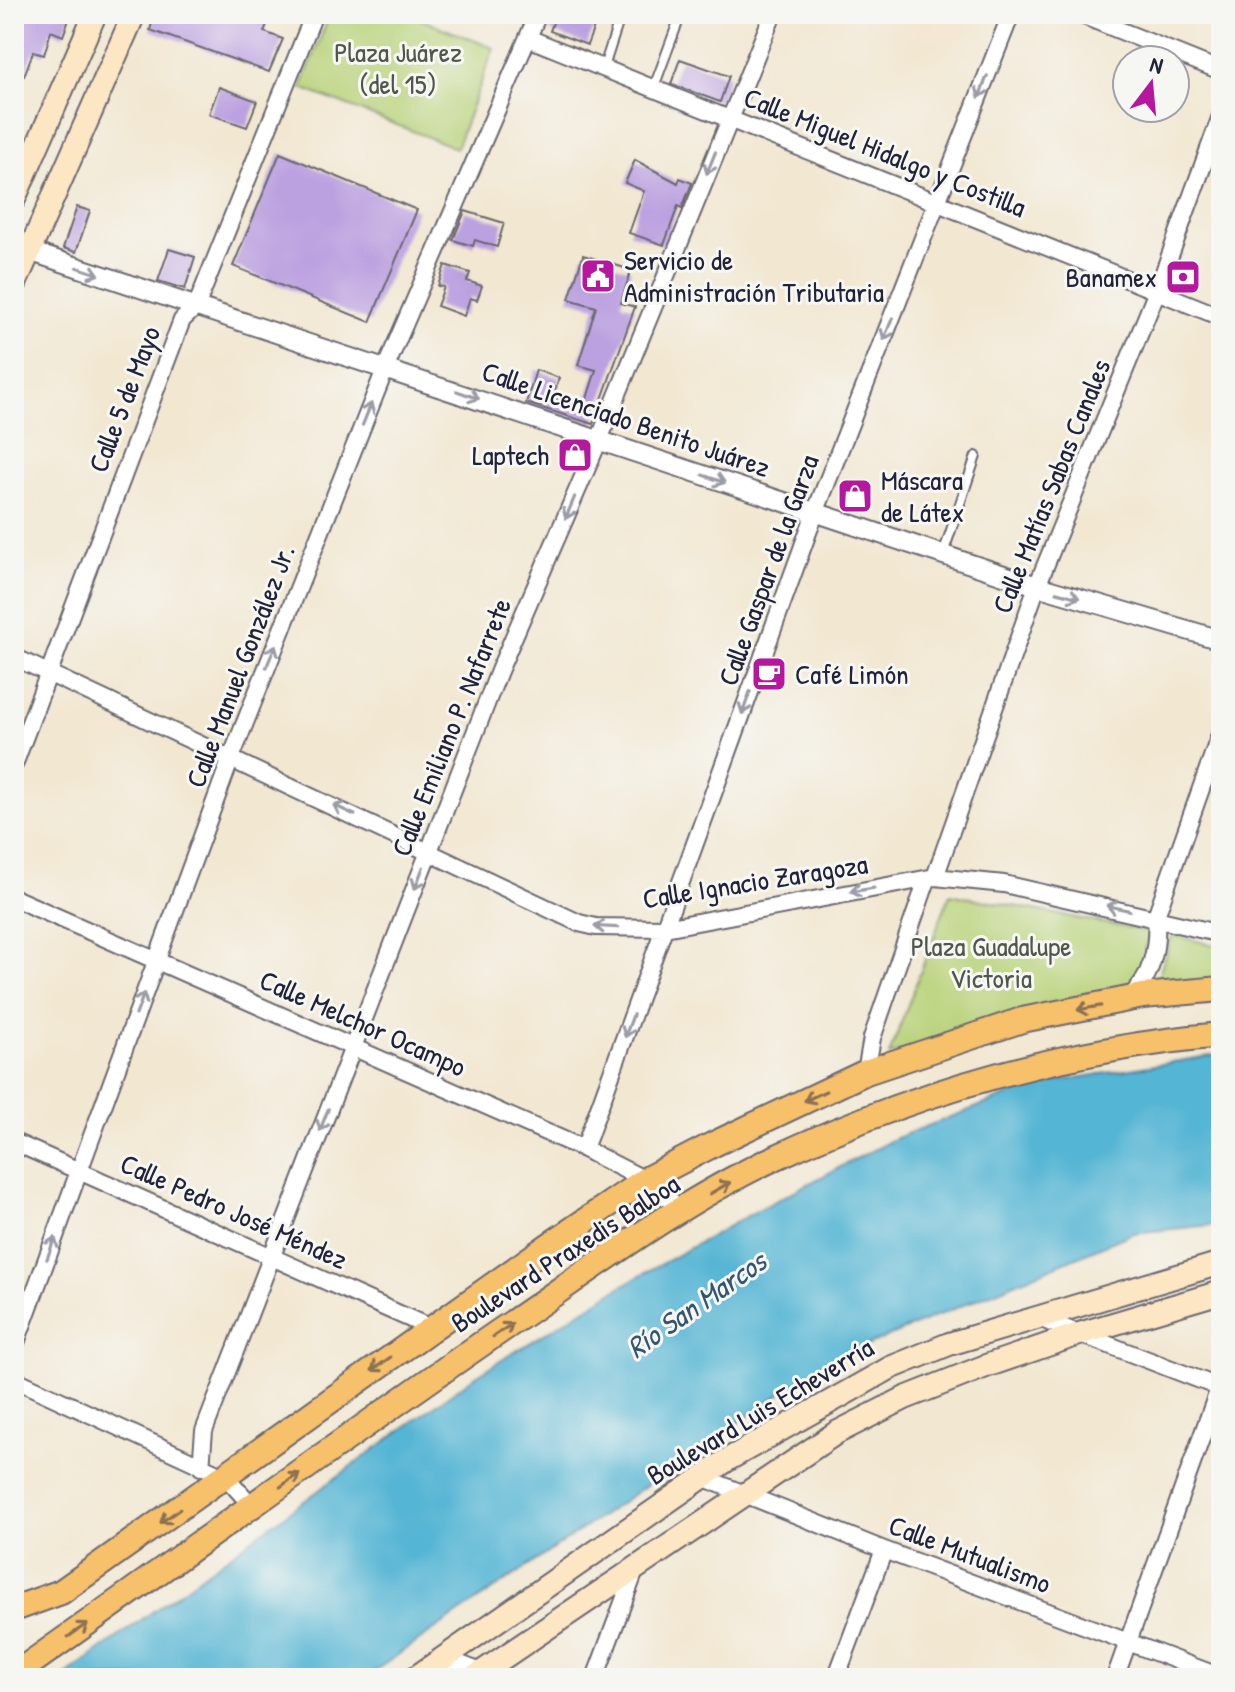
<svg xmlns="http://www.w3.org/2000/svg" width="1235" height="1692" font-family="'Patrick Hand',sans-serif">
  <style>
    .green { fill: #b7d177; stroke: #6c7a59; stroke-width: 2 }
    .water { fill: #55b5d4; stroke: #3c6c88; stroke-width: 2 }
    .building { fill: #bca1e0 }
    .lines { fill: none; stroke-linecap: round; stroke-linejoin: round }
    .service-casing { stroke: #6b6770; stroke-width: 12 }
    .minor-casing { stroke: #6b6770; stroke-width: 20 }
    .tertiary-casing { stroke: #6b6770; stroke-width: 22 }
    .secondary-casing { stroke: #6b6770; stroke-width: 26 }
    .primary-casing { stroke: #6b6770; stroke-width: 28 }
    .service { stroke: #fff; stroke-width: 8 }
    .minor { stroke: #fff; stroke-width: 16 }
    .tertiary { stroke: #fff; stroke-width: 18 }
    .secondary { stroke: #fce6c4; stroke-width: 22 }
    .primary { stroke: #f7c06b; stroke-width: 24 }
    .oneway { stroke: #9c9ca7 }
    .oneway2 { stroke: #8c7153 }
    .labels { text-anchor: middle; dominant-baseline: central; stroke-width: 6; stroke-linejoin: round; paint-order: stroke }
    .park-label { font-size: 28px; fill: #4f574d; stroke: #f6f6f2 }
    .street-label { font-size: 28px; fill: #22223b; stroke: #f6f6f2 }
    .poi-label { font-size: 28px; fill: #22223b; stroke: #f6f6f2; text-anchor: start }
    .water-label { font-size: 30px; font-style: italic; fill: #345571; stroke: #f6f6f2 }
  </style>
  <rect width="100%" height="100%" fill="#f6f6f2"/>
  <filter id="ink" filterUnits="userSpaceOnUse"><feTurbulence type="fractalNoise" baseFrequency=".0125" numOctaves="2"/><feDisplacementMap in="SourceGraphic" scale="16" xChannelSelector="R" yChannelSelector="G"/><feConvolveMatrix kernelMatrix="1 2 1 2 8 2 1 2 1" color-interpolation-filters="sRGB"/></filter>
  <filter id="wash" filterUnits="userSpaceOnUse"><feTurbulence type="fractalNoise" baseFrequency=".006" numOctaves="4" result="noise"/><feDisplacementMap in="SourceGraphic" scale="32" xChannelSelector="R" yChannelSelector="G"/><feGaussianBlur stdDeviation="1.8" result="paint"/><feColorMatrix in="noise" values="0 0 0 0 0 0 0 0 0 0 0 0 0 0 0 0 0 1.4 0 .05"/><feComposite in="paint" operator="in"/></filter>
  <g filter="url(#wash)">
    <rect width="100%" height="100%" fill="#f2e7d1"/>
    <path class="green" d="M 330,14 L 407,14 L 494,48 L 456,148 L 301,88 Z
      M 950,894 L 1150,932 L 1140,971 L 1124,994 L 889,1055 Z
      M 1173,935 L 1221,947 L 1221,986 L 1151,995 Z"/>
    <path class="water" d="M 1221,1054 L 1221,1224 L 1133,1233 L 826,1363 L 364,1678 L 62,1678 L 471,1379 L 620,1287 L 760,1209 L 896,1138 L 1035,1085 Z"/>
    <g id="blocks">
      <path class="building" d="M 20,14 L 71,14 L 63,36 L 51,31 L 44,55 L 33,52 L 24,76 L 14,72 L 14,33 Z
        M 155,14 L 271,14 L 264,32 L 283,39 L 269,72 L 150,30 Z
        M 556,14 L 599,14 L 587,45 L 550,31 Z
        M 680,59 L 729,76 L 720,102 L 671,84 Z
        M 219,87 L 257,101 L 247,127 L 209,114 Z
        M 280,153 L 417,210 L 370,322 L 233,266 Z
        M 635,160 L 678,183 L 680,178 L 692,183 L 682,208 L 678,206 L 664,245 L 629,233 L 644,191 L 625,183 Z
        M 77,207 L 90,211 L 76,252 L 63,248 Z
        M 465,211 L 504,223 L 497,247 L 475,240 L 473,246 L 453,240 Z
        M 169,249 L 195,257 L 185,289 L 158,281 Z
        M 583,255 L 631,270 L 621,303 L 635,307 L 593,424 L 526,403 L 536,370 L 559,378 L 553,398 L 584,408 L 596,370 L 578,365 L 596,307 L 569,299 Z
        M 445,265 L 470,273 L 467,281 L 482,286 L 477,300 L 470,298 L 464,316 L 437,306 L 444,287 L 438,286 Z"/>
    </g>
  </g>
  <g filter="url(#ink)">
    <use href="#blocks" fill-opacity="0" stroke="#6b6770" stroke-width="2"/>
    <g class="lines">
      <defs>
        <path id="service" d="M 604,67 L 621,14
          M 654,87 L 681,14
          M 1207,154 L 1221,161
          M 943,554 L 976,456"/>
        <path id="minor" d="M 1079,14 L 1221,71
          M 528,38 L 1221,317
          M 14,657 L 579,923 L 596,927 L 665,928 L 935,877 L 1004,884 L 1221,934
          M 14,765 L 182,320 L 196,307 L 314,14
          M 935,877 L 1037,586 L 1157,291 L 1221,116
          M 14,898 L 584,1149 L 645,1180 L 682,1210
          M 1128,998 C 1153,979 1158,945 1156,916 L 1221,732
          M 866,1072 L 872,1038 L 927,880
          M 14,1142 L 433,1329
          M 584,1149 L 815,513 L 1011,14
          M 1036,1317 L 1221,1388
          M 14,1348 L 231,758 L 386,367 L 538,14
          M 14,1379 L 226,1477 L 252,1506
          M 201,1467 L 204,1431 L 499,671 L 599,440 L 773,14
          M 702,1477 L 884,1550 L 1221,1677
          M 595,1678 L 636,1568
          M 836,1678 L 884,1550
          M 1115,1678 L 1221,1383"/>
        <path id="tertiary" d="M 14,246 L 1037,586 L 1221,640
          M 442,1658 L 493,1678"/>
        <path id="secondary" d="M 14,199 L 95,14
          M 14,286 L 134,14
          M 415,1678 L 727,1460 L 890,1368 L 949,1344 L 1221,1263
          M 473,1678 L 836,1433 L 905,1398 L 986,1366 L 1079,1334 L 1221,1292"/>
        <path id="primary" d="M 14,1609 L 61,1592 L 548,1246 L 645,1180 L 714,1144 L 866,1072 L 1022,1020 L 1143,996 L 1221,989
          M 14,1675 C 177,1560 339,1442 503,1329 C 589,1271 674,1206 768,1161 C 911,1093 1063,1049 1221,1035"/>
      </defs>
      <use href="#service" class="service-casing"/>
      <use href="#minor" class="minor-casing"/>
      <use href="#tertiary" class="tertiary-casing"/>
      <use href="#secondary" class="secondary-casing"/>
      <use href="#primary" class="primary-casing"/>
      <use href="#service" class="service"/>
      <use href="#minor" class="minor"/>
      <use href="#tertiary" class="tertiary"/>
      <use href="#secondary" class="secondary"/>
      <use href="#primary" class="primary"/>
    </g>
    <defs><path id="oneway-shaft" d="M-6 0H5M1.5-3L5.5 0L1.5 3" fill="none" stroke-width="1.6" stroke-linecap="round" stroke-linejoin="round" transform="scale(2)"/></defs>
    <g class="oneway">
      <use href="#oneway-shaft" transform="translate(983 87) rotate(111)"/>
      <use href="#oneway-shaft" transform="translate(711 163) rotate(112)"/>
      <use href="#oneway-shaft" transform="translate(88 271) rotate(18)"/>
      <use href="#oneway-shaft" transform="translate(888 329) rotate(112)"/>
      <use href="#oneway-shaft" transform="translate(468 395) rotate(19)"/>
      <use href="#oneway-shaft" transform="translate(367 414) rotate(-68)"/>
      <use href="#oneway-shaft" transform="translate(714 479) rotate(19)"/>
      <use href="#oneway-shaft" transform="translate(570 508) rotate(113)"/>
      <use href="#oneway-shaft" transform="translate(1068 595) rotate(16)"/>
      <use href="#oneway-shaft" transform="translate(271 656) rotate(-68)"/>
      <use href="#oneway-shaft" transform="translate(746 703) rotate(110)"/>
      <use href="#oneway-shaft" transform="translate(344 810) rotate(-155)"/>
      <use href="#oneway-shaft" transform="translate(419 878) rotate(111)"/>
      <use href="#oneway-shaft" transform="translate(862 890) rotate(171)"/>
      <use href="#oneway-shaft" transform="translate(1118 908) rotate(-168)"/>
      <use href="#oneway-shaft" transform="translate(606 927) rotate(-177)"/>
      <use href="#oneway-shaft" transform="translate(140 1004) rotate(-70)"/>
      <use href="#oneway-shaft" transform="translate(629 1026) rotate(110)"/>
      <use href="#oneway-shaft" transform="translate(324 1120) rotate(111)"/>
      <use href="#oneway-shaft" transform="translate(51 1248) rotate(-70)"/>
    </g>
    <g class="oneway2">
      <use href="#oneway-shaft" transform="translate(1089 1008) rotate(170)"/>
      <use href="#oneway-shaft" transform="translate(815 1096) rotate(155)"/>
      <use href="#oneway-shaft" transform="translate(720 1188) rotate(-30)"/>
      <use href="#oneway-shaft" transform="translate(503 1330) rotate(-34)"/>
      <use href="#oneway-shaft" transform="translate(381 1364) rotate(144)"/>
      <use href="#oneway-shaft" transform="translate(290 1480) rotate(-36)"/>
      <use href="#oneway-shaft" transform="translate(170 1516) rotate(145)"/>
      <use href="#oneway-shaft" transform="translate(78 1630) rotate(-35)"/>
    </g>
  </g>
  <defs>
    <symbol id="civic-square" viewBox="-11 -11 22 22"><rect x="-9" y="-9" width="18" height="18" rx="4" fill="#b5179e" stroke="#f6f6f2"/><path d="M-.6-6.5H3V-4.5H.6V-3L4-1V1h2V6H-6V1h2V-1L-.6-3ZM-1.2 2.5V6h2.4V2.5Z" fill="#fff"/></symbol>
    <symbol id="bank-square" viewBox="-11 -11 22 22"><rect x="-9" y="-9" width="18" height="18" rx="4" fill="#b5179e" stroke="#f6f6f2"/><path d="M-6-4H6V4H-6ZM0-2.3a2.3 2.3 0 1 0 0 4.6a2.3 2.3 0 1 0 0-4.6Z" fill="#fff"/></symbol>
    <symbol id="shop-square" viewBox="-11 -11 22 22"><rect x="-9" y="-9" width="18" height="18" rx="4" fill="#b5179e" stroke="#f6f6f2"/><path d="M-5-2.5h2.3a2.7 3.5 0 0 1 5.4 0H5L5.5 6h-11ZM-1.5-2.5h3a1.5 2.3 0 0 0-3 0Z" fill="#fff"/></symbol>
    <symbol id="cafe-square" viewBox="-11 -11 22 22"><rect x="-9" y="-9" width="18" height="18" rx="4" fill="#b5179e" stroke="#f6f6f2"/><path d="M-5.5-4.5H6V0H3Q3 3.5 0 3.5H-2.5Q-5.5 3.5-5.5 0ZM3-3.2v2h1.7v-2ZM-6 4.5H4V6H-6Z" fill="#fff"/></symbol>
  </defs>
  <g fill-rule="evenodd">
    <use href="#civic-square" x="578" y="256" width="40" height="40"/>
    <use href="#bank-square" x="1163" y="257" width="40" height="40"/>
    <use href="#shop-square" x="555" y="435" width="40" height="40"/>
    <use href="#shop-square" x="835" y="476" width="40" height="40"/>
    <use href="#cafe-square" x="749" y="654" width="40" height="40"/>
  </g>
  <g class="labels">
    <g class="park-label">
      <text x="398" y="52">Plaza Juárez<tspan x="398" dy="32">(del 15)</tspan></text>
      <text x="991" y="946">Plaza Guadalupe<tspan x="991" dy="32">Victoria</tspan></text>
    </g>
    <g class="street-label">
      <text transform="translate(885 152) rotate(22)">Calle Miguel Hidalgo y Costilla</text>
      <text transform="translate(124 399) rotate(-69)">Calle 5 de Mayo</text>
      <text transform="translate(626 419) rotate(19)">Calle Licenciado Benito Juárez</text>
      <text transform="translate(1051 486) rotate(-68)">Calle Matías Sabas Canales</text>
      <text transform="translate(768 570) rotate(-70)">Calle Gaspar de la Garza</text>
      <text transform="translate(240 666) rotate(-69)">Calle Manuel González Jr.</text>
      <text transform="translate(451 727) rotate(-68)">Calle Emiliano P. Nafarrete</text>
      <text transform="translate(755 881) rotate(-9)">Calle Ignacio Zaragoza</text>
      <text transform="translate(363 1023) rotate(24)">Calle Melchor Ocampo</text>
      <text transform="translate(234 1211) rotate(24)">Calle Pedro José Méndez</text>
      <text transform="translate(565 1253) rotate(-33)">Boulevard Praxedis Balboa</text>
      <text transform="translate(760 1411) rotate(-31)">Boulevard Luis Echeverría</text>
      <text transform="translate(970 1554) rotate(21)">Calle Mutualismo</text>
    </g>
    <g class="poi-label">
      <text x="624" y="260">Servicio de<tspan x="624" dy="32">Administración Tributaria</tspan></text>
      <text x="1157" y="277" text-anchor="end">Banamex</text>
      <text x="549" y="455" text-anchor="end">Laptech</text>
      <text x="881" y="480">Máscara<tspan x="881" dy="32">de Látex</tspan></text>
      <text x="795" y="674">Café Limón</text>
    </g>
    <g class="water-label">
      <text transform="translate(696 1304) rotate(-35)">Río San Marcos</text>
    </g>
  </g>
  <rect width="1235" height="1692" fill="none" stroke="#f6f6f2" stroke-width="48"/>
  <g transform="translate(1151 84) rotate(16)"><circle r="38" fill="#f6f6f2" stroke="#a1a1a9" stroke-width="2"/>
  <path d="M0-6L14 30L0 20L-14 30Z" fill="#b5179e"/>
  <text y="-12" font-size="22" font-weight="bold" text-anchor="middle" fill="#22223b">N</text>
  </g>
</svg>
